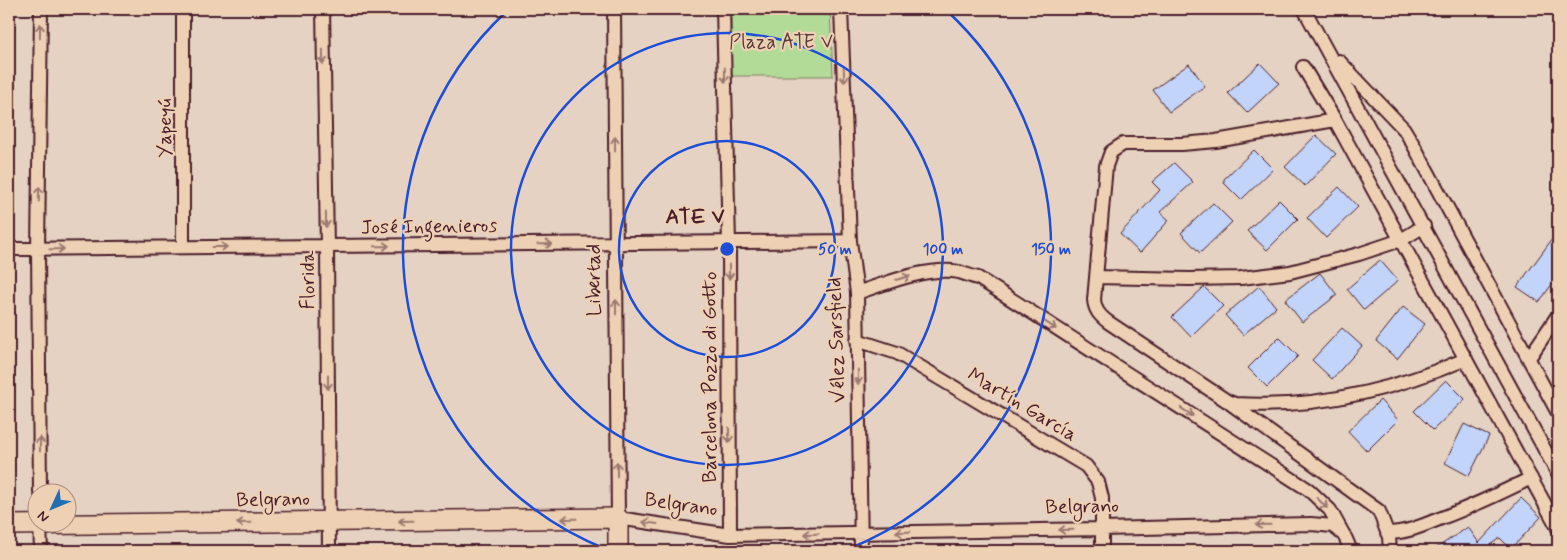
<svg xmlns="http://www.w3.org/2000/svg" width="1567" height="560" font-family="Mynerve,sans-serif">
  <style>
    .green { fill: #b2db98; stroke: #7e7d62 }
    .building { fill: #c2d4fa; stroke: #4a1f2b }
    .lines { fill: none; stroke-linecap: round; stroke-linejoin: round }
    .street-casing { stroke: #4a1f2b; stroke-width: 16 }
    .secondary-casing { stroke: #4a1f2b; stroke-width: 22 }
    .street { stroke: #eed1b4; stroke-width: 12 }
    .secondary { stroke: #eed1b4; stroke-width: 19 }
    .oneway { stroke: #9c7870 }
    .ring { fill: none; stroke: #1d4ed8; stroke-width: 2.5 }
    .labels { text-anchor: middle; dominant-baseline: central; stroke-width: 4.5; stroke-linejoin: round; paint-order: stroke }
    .park-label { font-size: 20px; fill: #5a3b3b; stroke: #eed1b4 }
    .street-label { font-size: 20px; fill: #4a1f2b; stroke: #eed1b4 }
    .neighbourhood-label { font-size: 21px; font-weight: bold; fill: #4a1f2b; stroke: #eed1b4 }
    .centre { fill: #1d4ed8; stroke: #eed1b4; stroke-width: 2.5 }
    .ring-label { font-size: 15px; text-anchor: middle; font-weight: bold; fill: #1d4ed8; stroke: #eed1b4; stroke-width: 4.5; stroke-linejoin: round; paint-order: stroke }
  </style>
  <rect width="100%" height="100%" fill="#e5d2c2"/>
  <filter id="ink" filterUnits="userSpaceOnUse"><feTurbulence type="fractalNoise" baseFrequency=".02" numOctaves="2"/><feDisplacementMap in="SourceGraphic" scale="10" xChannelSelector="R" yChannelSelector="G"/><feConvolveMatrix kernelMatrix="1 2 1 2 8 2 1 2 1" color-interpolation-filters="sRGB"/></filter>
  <g filter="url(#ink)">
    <path class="green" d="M 731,9 L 830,9 L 833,76 L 731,76 Z"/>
    <path class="building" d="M 1260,63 L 1279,83 L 1247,113 L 1228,93 Z
      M 1189,64 L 1205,86 L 1169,112 L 1153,90 Z
      M 1316,135 L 1336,154 L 1305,186 L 1285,167 Z
      M 1254,150 L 1273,169 L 1241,200 L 1224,183 L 1224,179 Z
      M 1174,163 L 1193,182 L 1160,212 L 1169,220 L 1140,253 L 1120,234 L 1160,190 L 1152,182 Z
      M 1339,187 L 1358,207 L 1326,238 L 1307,218 Z
      M 1279,200 L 1298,219 L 1267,250 L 1247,231 Z
      M 1213,203 L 1232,222 L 1200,253 L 1181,233 Z
      M 1558,231 L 1558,276 L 1539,302 L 1517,287 Z
      M 1380,260 L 1398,281 L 1364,310 L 1347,289 Z
      M 1320,273 L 1337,295 L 1302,322 L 1285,300 Z
      M 1259,286 L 1276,307 L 1243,335 L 1225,315 Z
      M 1204,287 L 1223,306 L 1191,337 L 1172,317 Z
      M 1403,307 L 1425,324 L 1397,359 L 1376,341 Z
      M 1342,328 L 1362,346 L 1332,379 L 1312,360 Z
      M 1279,337 L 1298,356 L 1267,387 L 1248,368 Z
      M 1446,380 L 1465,399 L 1433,430 L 1414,411 Z
      M 1380,400 L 1398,420 L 1367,451 L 1348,431 Z
      M 1464,424 L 1489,436 L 1469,476 L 1445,463 Z
      M 1521,498 L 1541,517 L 1511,549 L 1500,538 L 1484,549 L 1485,551 L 1432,551 L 1468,527 L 1479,543 Z"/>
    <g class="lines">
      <defs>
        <path id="street" d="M 183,9 L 183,247
          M 323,9 L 327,247 L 329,551
          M 614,9 L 618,518 L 730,535 L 1102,529 L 1311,524 L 1333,526 L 1344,535
          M 723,9 L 729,243 L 730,535
          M 841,9 L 850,241 L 857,293 L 861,551
          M 1304,9 L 1558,474
          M 1339,61 L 1404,129 L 1413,144 L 1558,413
          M 1303,67 L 1335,120 L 1558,528
          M 1335,120 L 1216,141 L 1182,144 L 1123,144 L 1111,152 L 1106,166 L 1094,300 C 1095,310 1099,315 1108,322 L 1227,401 L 1235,404 C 1314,409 1394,390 1466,359
          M 9,249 L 850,241
          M 1096,277 L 1189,279 L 1241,278 L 1290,272 L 1359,254 L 1401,240 L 1424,226
          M 857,293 C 886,283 929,266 959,272 C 966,274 972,277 978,278 L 1309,490 L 1330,510 L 1346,539 L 1351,551
          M 857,340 L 897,353 L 1086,466 L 1098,482 L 1102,498 L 1102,551
          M 1529,358 L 1558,315
          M 1231,404 L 1379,511 L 1389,537 L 1390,551
          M 40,492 L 38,249 L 41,9
          M 40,522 L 41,551
          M 1387,533 C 1406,533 1422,526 1439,519 C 1471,507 1501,493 1531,478"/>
        <path id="secondary" d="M 9,525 L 618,518 L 618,551"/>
      </defs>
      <use href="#street" class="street-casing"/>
      <use href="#secondary" class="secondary-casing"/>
      <use href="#street" class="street"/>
      <use href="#secondary" class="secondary"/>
    </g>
    <defs><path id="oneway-shaft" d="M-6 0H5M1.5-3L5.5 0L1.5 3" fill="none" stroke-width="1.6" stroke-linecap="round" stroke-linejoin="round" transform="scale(1.25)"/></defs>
    <g class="oneway">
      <use href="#oneway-shaft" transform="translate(40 31) rotate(-89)"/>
      <use href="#oneway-shaft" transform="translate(323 57) rotate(89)"/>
      <use href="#oneway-shaft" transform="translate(725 75) rotate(89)"/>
      <use href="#oneway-shaft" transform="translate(844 75) rotate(88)"/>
      <use href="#oneway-shaft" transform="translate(615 144) rotate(-90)"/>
      <use href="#oneway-shaft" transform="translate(39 194) rotate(-89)"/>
      <use href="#oneway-shaft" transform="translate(326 220) rotate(89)"/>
      <use href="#oneway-shaft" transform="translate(545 244) rotate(-1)"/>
      <use href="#oneway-shaft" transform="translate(382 246) rotate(-1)"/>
      <use href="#oneway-shaft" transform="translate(220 247)"/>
      <use href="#oneway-shaft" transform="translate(57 249) rotate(-1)"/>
      <use href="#oneway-shaft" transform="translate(729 272) rotate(90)"/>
      <use href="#oneway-shaft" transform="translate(903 278) rotate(-16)"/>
      <use href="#oneway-shaft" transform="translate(616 307) rotate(-90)"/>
      <use href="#oneway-shaft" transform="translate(1050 325) rotate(33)"/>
      <use href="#oneway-shaft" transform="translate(858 377) rotate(89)"/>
      <use href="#oneway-shaft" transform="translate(328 382) rotate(90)"/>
      <use href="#oneway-shaft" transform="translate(1187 412) rotate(33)"/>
      <use href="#oneway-shaft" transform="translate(729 435) rotate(90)"/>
      <use href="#oneway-shaft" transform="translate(40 444) rotate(-90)"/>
      <use href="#oneway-shaft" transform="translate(617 469) rotate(-90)"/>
      <use href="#oneway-shaft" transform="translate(1322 503) rotate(44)"/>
      <use href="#oneway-shaft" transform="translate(569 519) rotate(179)"/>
      <use href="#oneway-shaft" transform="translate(406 521) rotate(179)"/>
      <use href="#oneway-shaft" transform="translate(244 523) rotate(179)"/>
      <use href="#oneway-shaft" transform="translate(650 523) rotate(-172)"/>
      <use href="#oneway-shaft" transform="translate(1263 525) rotate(179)"/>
      <use href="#oneway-shaft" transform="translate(1066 530) rotate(179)"/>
      <use href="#oneway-shaft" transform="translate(903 532) rotate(179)"/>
      <use href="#oneway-shaft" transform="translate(811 534) rotate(179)"/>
    </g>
  </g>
  <g class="ring">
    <circle cx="727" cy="249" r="108"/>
    <circle cx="727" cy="249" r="216"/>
    <path d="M608 550A324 324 0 0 1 508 10M946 10A324 324 0 0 1 846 550"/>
  </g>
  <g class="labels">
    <g class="park-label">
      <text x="781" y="42">Plaza ATE V</text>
    </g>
    <g class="street-label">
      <text transform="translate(165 128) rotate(-90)">Yapeyú</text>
      <text transform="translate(429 227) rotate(-1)">José Ingenieros</text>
      <text transform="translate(308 280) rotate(-90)">Florida</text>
      <text transform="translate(594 280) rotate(-90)">Libertad</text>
      <text transform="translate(837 340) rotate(-92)">Vélez Sarsfield</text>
      <text transform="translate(710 377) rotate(-90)">Barcelona Pozzo di Gotto</text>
      <text transform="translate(1022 405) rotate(31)">Martín García</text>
      <text transform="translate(273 500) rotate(-1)">Belgrano</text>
      <text transform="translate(681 505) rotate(8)">Belgrano</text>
      <text transform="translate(1082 507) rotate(-1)">Belgrano</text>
    </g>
    <g class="neighbourhood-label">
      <text x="695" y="217">ATE V</text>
    </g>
  </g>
  <circle cx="727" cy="249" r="8" class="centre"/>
  <g class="ring-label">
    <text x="835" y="254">50 m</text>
    <text x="943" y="254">100 m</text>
    <text x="1051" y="254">150 m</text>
  </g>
  <rect width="1567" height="560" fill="none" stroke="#eed1b4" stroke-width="30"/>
  <rect x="15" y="15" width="1537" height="530" fill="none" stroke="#4a1f2b" stroke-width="2" filter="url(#ink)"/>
  <g transform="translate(52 508) rotate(226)"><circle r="24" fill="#eed1b4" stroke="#ac8a7d"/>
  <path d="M0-4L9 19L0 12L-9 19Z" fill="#1f6fb2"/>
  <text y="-8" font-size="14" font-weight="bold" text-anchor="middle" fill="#4a1f2b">N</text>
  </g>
</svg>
